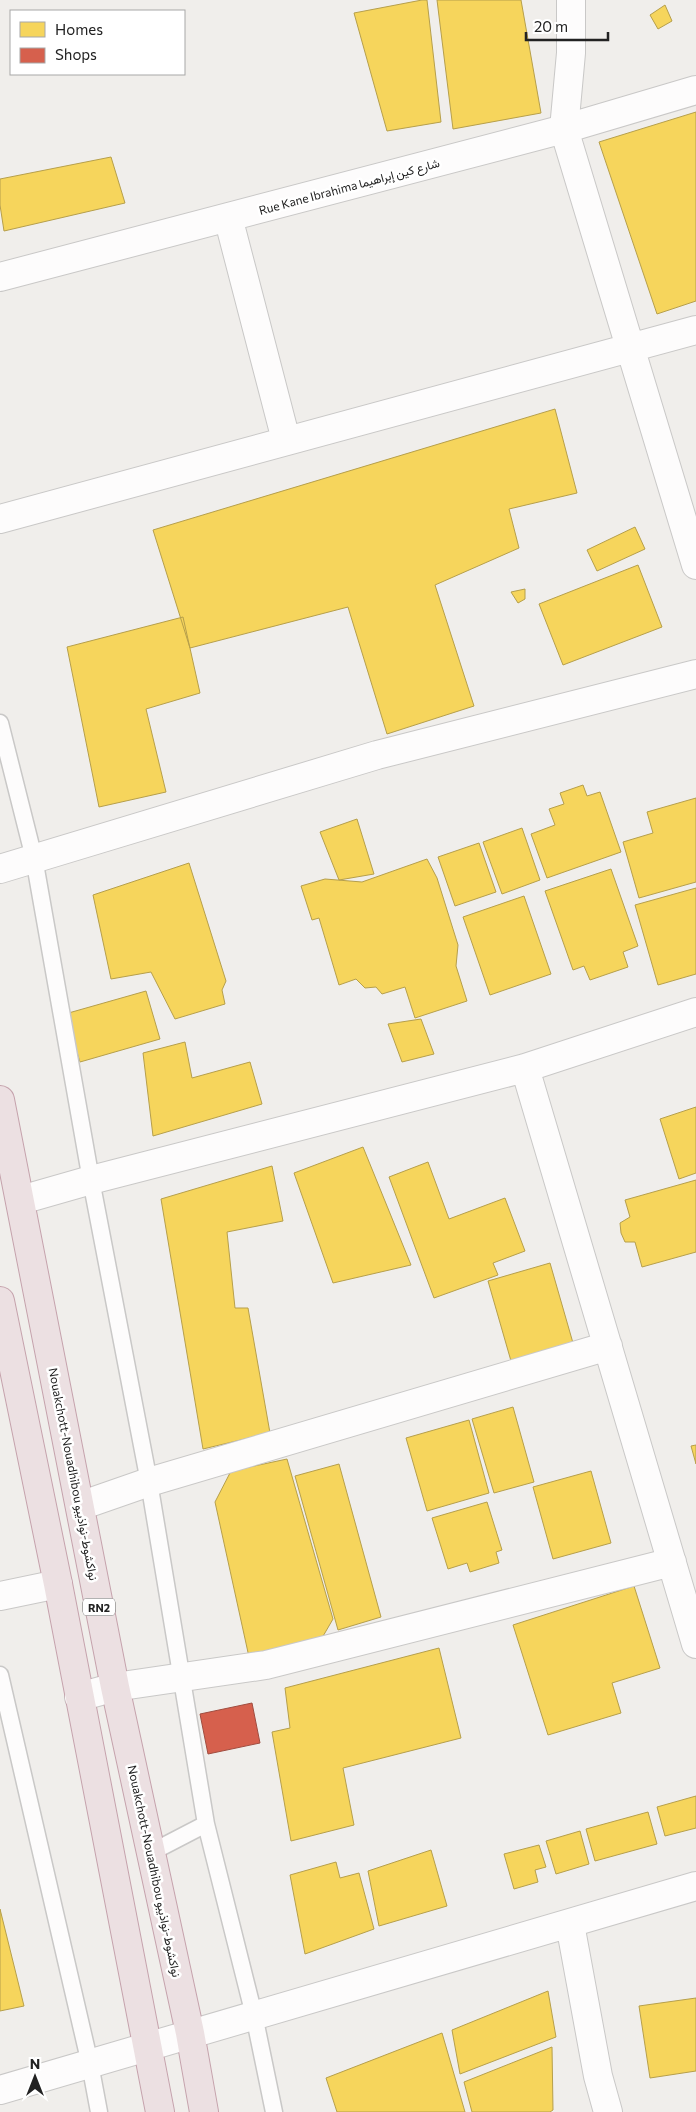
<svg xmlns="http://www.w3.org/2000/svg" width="696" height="2112" font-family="Commissioner,Vazirmatn,sans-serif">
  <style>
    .homes { fill: #f6d55c; stroke: #b69f4b }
    .shops { fill: #d6604d; stroke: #a04d40 }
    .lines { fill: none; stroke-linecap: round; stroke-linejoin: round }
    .lane-casing { stroke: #c9c8c7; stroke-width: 19 }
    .street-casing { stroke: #c9c8c7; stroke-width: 30 }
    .highway-casing { stroke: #c5a2ac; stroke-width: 30 }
    .lane { stroke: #fdfcfc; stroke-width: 16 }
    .street { stroke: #fdfcfc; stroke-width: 28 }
    .highway { stroke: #ece0e2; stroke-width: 28 }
    .labels { text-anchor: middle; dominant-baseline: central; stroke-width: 5; stroke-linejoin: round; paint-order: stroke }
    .shield { fill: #fff; stroke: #646464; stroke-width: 1 }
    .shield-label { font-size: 11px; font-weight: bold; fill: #222 }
    .street-label { font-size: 12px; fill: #222; stroke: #fff }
  </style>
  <rect width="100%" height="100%" fill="#f0eeeb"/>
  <path class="homes" d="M 422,0 L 427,0 L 441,122 L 387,131 L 354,13 Z
    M 437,0 L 521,0 L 541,113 L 453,129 Z
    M 665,5 L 672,21 L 658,29 L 650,15 Z
    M 696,112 L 696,301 L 657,314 L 599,142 Z
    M 111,157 L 125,203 L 4,231 L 0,205 L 0,179 Z
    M 555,409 L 577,493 L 509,509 L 519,548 L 435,585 L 474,706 L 387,734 L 348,607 L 190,648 L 153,530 Z
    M 635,527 L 645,549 L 597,571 L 587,550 Z
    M 638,565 L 662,627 L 563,665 L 539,604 Z
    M 525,589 L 525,599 L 518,603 L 511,592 Z
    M 183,617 L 200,693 L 146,709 L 166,792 L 99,807 L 67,647 Z
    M 583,785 L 587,796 L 600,792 L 621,852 L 547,878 L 531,834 L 555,825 L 549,809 L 564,804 L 560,793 Z
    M 696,798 L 696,882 L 639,898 L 623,842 L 653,833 L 647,812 Z
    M 357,819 L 374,874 L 339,880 L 320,832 Z
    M 522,828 L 540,880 L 502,894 L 483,842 Z
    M 479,843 L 496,892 L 455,906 L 438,857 Z
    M 427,859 L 437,878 L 458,945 L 456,966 L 467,1001 L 415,1018 L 405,987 L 382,994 L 376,987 L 365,988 L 356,979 L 339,985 L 319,918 L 312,920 L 301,886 L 325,879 L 362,882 Z
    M 189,863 L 226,981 L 222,990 L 225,1004 L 175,1019 L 151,972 L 111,979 L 93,895 Z
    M 611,869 L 638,946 L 623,952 L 628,967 L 590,980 L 584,966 L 573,970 L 545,891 Z
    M 696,888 L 696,974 L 658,985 L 635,905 Z
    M 524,896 L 551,974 L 490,995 L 463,917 Z
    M 146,991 L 160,1039 L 80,1062 L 65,1014 Z
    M 421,1019 L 434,1054 L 402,1062 L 388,1024 Z
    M 185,1042 L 192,1078 L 250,1062 L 262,1104 L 153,1136 L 143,1053 Z
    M 696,1107 L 696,1173 L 679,1179 L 660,1119 Z
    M 363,1147 L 411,1265 L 333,1283 L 294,1173 Z
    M 428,1162 L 449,1219 L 505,1198 L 525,1251 L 493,1263 L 498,1275 L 434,1298 L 389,1177 Z
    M 272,1166 L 283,1221 L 227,1232 L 235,1308 L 248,1308 L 270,1433 L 203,1449 L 161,1199 Z
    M 696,1180 L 696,1252 L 642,1267 L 635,1242 L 625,1242 L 621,1233 L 620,1223 L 630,1217 L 625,1200 Z
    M 550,1263 L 573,1343 L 511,1361 L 488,1281 Z
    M 513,1407 L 534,1482 L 494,1493 L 472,1419 Z
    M 469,1420 L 489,1493 L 427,1511 L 406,1438 Z
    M 696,1445 L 696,1464 L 691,1446 Z
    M 287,1459 L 333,1619 L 315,1650 L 249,1657 L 215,1502 L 231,1471 Z
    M 339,1464 L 381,1617 L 338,1630 L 295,1476 Z
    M 591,1471 L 611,1543 L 553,1559 L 533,1487 Z
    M 487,1502 L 502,1550 L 496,1552 L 499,1563 L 470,1572 L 467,1563 L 448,1569 L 432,1518 Z
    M 634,1586 L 660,1668 L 612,1683 L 621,1713 L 548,1735 L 513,1625 Z
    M 439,1648 L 461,1738 L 343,1768 L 354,1825 L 291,1841 L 272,1732 L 290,1728 L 285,1688 Z
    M 696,1796 L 696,1828 L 665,1836 L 657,1807 Z
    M 648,1812 L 657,1844 L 595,1861 L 586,1829 Z
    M 580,1831 L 589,1864 L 556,1874 L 546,1841 Z
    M 539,1845 L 546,1867 L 535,1870 L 538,1882 L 514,1889 L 504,1854 Z
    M 431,1850 L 447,1906 L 379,1926 L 368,1871 Z
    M 336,1862 L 340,1878 L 359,1873 L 374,1929 L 305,1954 L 290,1875 Z
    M 0,1909 L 24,2006 L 0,2011 Z
    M 548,1991 L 556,2037 L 460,2074 L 452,2030 Z
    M 696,1998 L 696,2071 L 650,2078 L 639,2006 Z
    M 442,2033 L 465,2112 L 337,2112 L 326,2078 Z
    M 552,2047 L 553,2110 L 550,2112 L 472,2112 L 464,2082 Z"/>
  <path class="shops" d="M 252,1703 L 260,1743 L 208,1754 L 200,1714 Z"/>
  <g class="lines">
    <defs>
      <path id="lane" d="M 0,723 L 34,858 L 91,1180 L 149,1482 L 206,1824 L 254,2015 L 274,2112
        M 0,1675 L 90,2064 L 99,2112
        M 152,1852 L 206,1824"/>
      <path id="street" d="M 571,0 L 571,53 L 564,129 L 696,565
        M 228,217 L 286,440
        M 0,277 L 564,129 L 696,90
        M 0,519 L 696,330
        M 0,869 L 377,755 L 696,674
        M 525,1068 L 696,1644
        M 21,1200 L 91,1180 L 525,1068 L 696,1012
        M 80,1506 L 149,1482 L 608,1346
        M 0,1596 L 58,1584
        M 79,1697 L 115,1687 L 266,1665 L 672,1562
        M 570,1924 L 598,2076 L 608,2112
        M 0,2090 L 696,1886"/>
      <path id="highway" d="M 0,1100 L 115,1687 L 190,2033 L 204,2112
        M 0,1301 L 58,1584 L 160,2112"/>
    </defs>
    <use href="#lane" class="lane-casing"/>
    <use href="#street" class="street-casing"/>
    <use href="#highway" class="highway-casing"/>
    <use href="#lane" class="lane"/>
    <use href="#street" class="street"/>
    <use href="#highway" class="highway"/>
  </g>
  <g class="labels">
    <rect class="shield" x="83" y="1598.5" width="32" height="17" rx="4"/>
    <g class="shield-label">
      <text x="99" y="1607">RN2</text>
    </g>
    <g class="street-label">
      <text transform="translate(349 186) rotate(-15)">Rue Kane Ibrahima شارع كين إبراهيما</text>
      <text transform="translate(74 1474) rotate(79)">Nouakchott-Nouadhibou نواكشوط-نواذيبو</text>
      <text transform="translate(155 1871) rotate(78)">Nouakchott-Nouadhibou نواكشوط-نواذيبو</text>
    </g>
  </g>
  <rect x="10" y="10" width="175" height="65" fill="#ffffff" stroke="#a7a7a7"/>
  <rect x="20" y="22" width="25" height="15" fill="#f6d55c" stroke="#a7a7a7"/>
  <text x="55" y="35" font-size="15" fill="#222222">Homes</text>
  <rect x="20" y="48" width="25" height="15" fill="#d6604d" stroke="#a7a7a7"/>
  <text x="55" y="60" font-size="15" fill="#222222">Shops</text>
  <g transform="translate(35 2077)" stroke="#ffffff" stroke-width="4" paint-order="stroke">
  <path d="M0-4L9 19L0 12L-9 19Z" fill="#222222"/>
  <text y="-8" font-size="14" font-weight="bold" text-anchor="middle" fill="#222222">N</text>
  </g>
  <path d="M526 32v8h82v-8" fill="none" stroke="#222222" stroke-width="2.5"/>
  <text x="534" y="32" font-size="15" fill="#222222" stroke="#ffffff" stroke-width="4" paint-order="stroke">20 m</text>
</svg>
